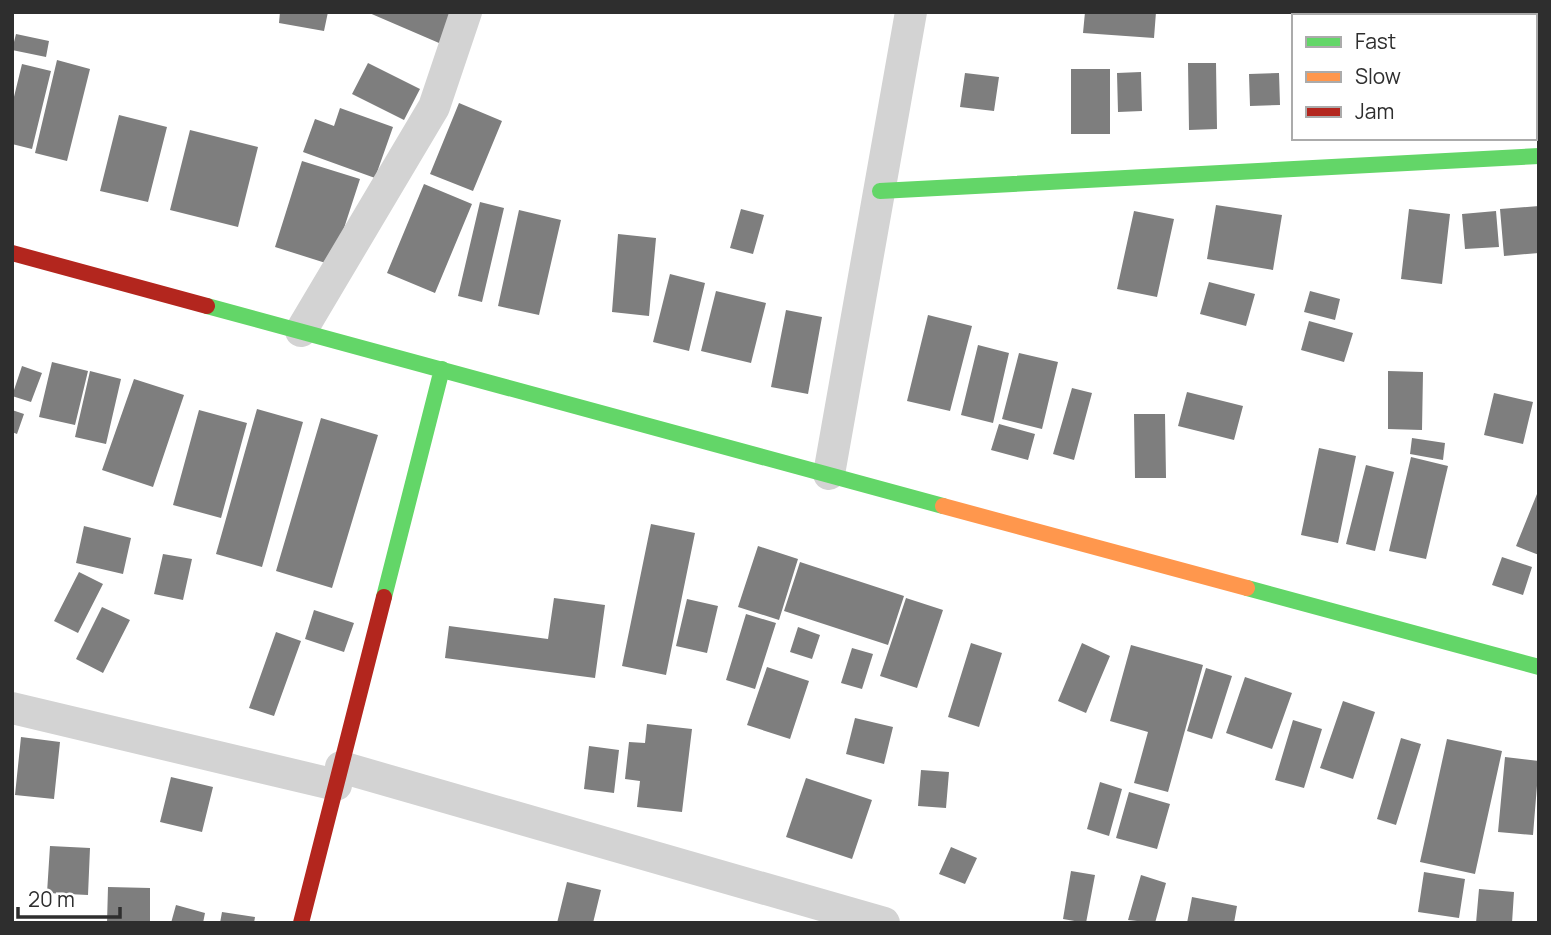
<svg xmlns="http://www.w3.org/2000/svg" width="1551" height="935" font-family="Manrope,sans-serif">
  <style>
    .building { fill: #7e7e7e }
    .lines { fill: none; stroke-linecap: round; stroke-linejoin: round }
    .street { stroke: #d3d3d3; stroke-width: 32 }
    .fast { stroke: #63d668; stroke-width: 16 }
    .slow { stroke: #ff974d; stroke-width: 16 }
    .jam { stroke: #b3261e; stroke-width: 16 }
  </style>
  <rect width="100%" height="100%" fill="#fff"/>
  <path class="building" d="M 280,12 L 328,12 L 324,31 L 279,23 Z
    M 367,12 L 460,12 L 446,46 Z
    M 1085,12 L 1156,12 L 1154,38 L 1083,33 Z
    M 1314,12 L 1362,12 L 1362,16 L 1314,16 Z
    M 1535,33 L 1539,33 L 1539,78 L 1535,78 Z
    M 16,34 L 49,41 L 46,57 L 12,50 Z
    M 57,60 L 90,69 L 67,161 L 35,153 Z
    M 368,63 L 420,89 L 404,120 L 352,94 Z
    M 1188,63 L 1216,63 L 1217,129 L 1189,130 Z
    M 22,64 L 51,71 L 32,149 L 12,144 L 12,105 Z
    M 1071,69 L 1110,69 L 1110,134 L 1071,134 Z
    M 1141,72 L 1142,111 L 1118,112 L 1117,73 Z
    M 965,73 L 999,77 L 994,111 L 960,107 Z
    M 1279,73 L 1280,105 L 1250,106 L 1249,74 Z
    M 459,103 L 502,121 L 473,191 L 430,174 Z
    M 340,108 L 393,127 L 375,178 L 303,152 L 315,119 L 334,126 Z
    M 119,115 L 167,127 L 148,202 L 100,191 Z
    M 190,130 L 258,147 L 238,227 L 170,210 Z
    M 302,161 L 360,179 L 332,265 L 275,247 Z
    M 424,184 L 472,204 L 435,293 L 387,273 Z
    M 480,202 L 504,208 L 482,302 L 458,296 Z
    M 1216,205 L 1282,215 L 1273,270 L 1207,259 Z
    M 1539,206 L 1539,253 L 1504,256 L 1500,209 Z
    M 741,209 L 764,215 L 753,254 L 730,248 Z
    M 1409,209 L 1450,214 L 1442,284 L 1401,279 Z
    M 519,210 L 561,220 L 539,315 L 498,306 Z
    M 1134,211 L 1174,219 L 1157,297 L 1117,289 Z
    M 1496,211 L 1499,247 L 1465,249 L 1462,214 Z
    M 618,234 L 656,238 L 649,316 L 612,312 Z
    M 670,274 L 705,283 L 689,351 L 653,342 Z
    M 1209,282 L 1255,294 L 1246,326 L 1200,314 Z
    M 716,291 L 766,303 L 751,363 L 701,351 Z
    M 1310,291 L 1340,299 L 1335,320 L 1304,312 Z
    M 786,310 L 822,317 L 808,394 L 771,387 Z
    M 928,315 L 972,326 L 950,411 L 907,401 Z
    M 1309,321 L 1353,333 L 1344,362 L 1301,350 Z
    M 978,345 L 1009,353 L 993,423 L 961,415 Z
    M 1019,353 L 1058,362 L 1042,429 L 1002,419 Z
    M 52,362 L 88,371 L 75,425 L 39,417 Z
    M 22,366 L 42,373 L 31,402 L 12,396 Z
    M 90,371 L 121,379 L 106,444 L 75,437 Z
    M 1388,371 L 1423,372 L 1422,430 L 1388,429 Z
    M 134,379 L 184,395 L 153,487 L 102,470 Z
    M 1072,388 L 1092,393 L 1074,460 L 1053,454 Z
    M 1187,392 L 1243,406 L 1234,440 L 1178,426 Z
    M 1494,393 L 1533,402 L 1523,444 L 1484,435 Z
    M 257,409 L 303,422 L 262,567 L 216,554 Z
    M 12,410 L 24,414 L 17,434 L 12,432 Z
    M 199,410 L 247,423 L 221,518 L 173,505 Z
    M 1134,414 L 1165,414 L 1166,478 L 1135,478 Z
    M 321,418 L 378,435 L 332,588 L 276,571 Z
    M 999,424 L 1035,434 L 1028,460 L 991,450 Z
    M 1412,438 L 1445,443 L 1443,460 L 1410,454 Z
    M 1319,448 L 1356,456 L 1338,543 L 1301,535 Z
    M 1411,457 L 1448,466 L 1426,559 L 1389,551 Z
    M 1366,465 L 1394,472 L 1375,551 L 1346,544 Z
    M 1539,489 L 1539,555 L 1516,546 Z
    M 651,524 L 695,533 L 666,675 L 622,666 Z
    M 84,526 L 131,538 L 123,574 L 76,563 Z
    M 758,546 L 798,559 L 779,620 L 738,607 Z
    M 163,554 L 192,559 L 183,600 L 154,594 Z
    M 1502,557 L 1532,567 L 1523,595 L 1492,585 Z
    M 800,562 L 904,596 L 888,645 L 784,611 Z
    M 79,572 L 103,584 L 78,633 L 54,621 Z
    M 554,598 L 605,605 L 595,678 L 445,658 L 449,626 L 548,639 Z
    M 906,598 L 943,610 L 917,688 L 880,676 Z
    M 687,599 L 718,606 L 707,653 L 676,646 Z
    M 102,607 L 130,620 L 103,673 L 76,659 Z
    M 314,610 L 354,623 L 344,652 L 305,639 Z
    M 746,614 L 776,623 L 755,689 L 726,680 Z
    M 798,627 L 820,635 L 812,659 L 790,652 Z
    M 276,632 L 301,641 L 274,716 L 249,708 Z
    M 971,643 L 1002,653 L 979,727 L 948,717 Z
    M 1082,643 L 1110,656 L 1086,713 L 1058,701 Z
    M 1131,645 L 1203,665 L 1168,792 L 1134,783 L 1148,732 L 1110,721 Z
    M 852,648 L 873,654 L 862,689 L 841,683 Z
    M 767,667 L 809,681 L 790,739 L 747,725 Z
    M 1206,668 L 1232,676 L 1212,739 L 1187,731 Z
    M 1245,677 L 1292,693 L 1272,749 L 1226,733 Z
    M 1343,701 L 1375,712 L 1353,779 L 1320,768 Z
    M 855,718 L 893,727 L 884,764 L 846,754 Z
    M 1293,720 L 1322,729 L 1304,788 L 1275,780 Z
    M 647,724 L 692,729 L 682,812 L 637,807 L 640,781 L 625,779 L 629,742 L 645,743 Z
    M 21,737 L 60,742 L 54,799 L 15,795 Z
    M 1401,738 L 1421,744 L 1396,825 L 1377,819 Z
    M 1447,739 L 1502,751 L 1475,874 L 1420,862 Z
    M 589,746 L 619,750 L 614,793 L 584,789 Z
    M 1505,757 L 1539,761 L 1533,835 L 1498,832 Z
    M 921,770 L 949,772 L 946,808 L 918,806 Z
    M 171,777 L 213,787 L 202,832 L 160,822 Z
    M 806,778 L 872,800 L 852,859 L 786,837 Z
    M 1100,782 L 1122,789 L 1109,836 L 1087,829 Z
    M 1129,792 L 1170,804 L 1157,849 L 1116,838 Z
    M 50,846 L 90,848 L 88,895 L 47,893 Z
    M 951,847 L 977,858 L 965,884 L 939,874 Z
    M 1071,871 L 1095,875 L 1086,923 L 1063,919 Z
    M 1424,872 L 1465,879 L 1459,918 L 1418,912 Z
    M 1141,875 L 1166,883 L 1155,923 L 1128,920 Z
    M 567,882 L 601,890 L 593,923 L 557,923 Z
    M 108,887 L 150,888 L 150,923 L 107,923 Z
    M 1479,889 L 1514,892 L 1512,923 L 1476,923 Z
    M 1192,897 L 1237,906 L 1234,923 L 1187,923 Z
    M 176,905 L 205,913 L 203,923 L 171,923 Z
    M 222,912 L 255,917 L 254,923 L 220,923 Z"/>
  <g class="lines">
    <path class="street" d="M 301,331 L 434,107 L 466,12
      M 829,474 L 911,12
      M 12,708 L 336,785
      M 341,767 L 884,923"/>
    <path class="fast" d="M 880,191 L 1539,156
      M 207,306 L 943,506
      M 1247,588 L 1539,667
      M 384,597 L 442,369"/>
    <path class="slow" d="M 943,506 L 1247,588"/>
    <path class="jam" d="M 12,253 L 207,306
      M 301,923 L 384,597"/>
  </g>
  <rect width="1551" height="935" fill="none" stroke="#2e2e2e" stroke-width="28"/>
  <rect x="1292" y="14" width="245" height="126" fill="#ffffff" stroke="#ababab" stroke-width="2"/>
  <rect x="1306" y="37" width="35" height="10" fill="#63d668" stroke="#ababab" stroke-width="2"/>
  <text x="1355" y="49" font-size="21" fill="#2e2e2e">Fast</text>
  <rect x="1306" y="72" width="35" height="10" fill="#ff974d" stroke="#ababab" stroke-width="2"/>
  <text x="1355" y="84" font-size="21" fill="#2e2e2e">Slow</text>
  <rect x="1306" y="107" width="35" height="10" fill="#b3261e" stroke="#ababab" stroke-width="2"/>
  <text x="1355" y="119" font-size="21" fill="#2e2e2e">Jam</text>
  <path d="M18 907v10h102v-10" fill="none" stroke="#2e2e2e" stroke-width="3.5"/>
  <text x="28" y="907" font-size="21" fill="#2e2e2e" stroke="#ffffff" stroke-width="5" paint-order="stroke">20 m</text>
</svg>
